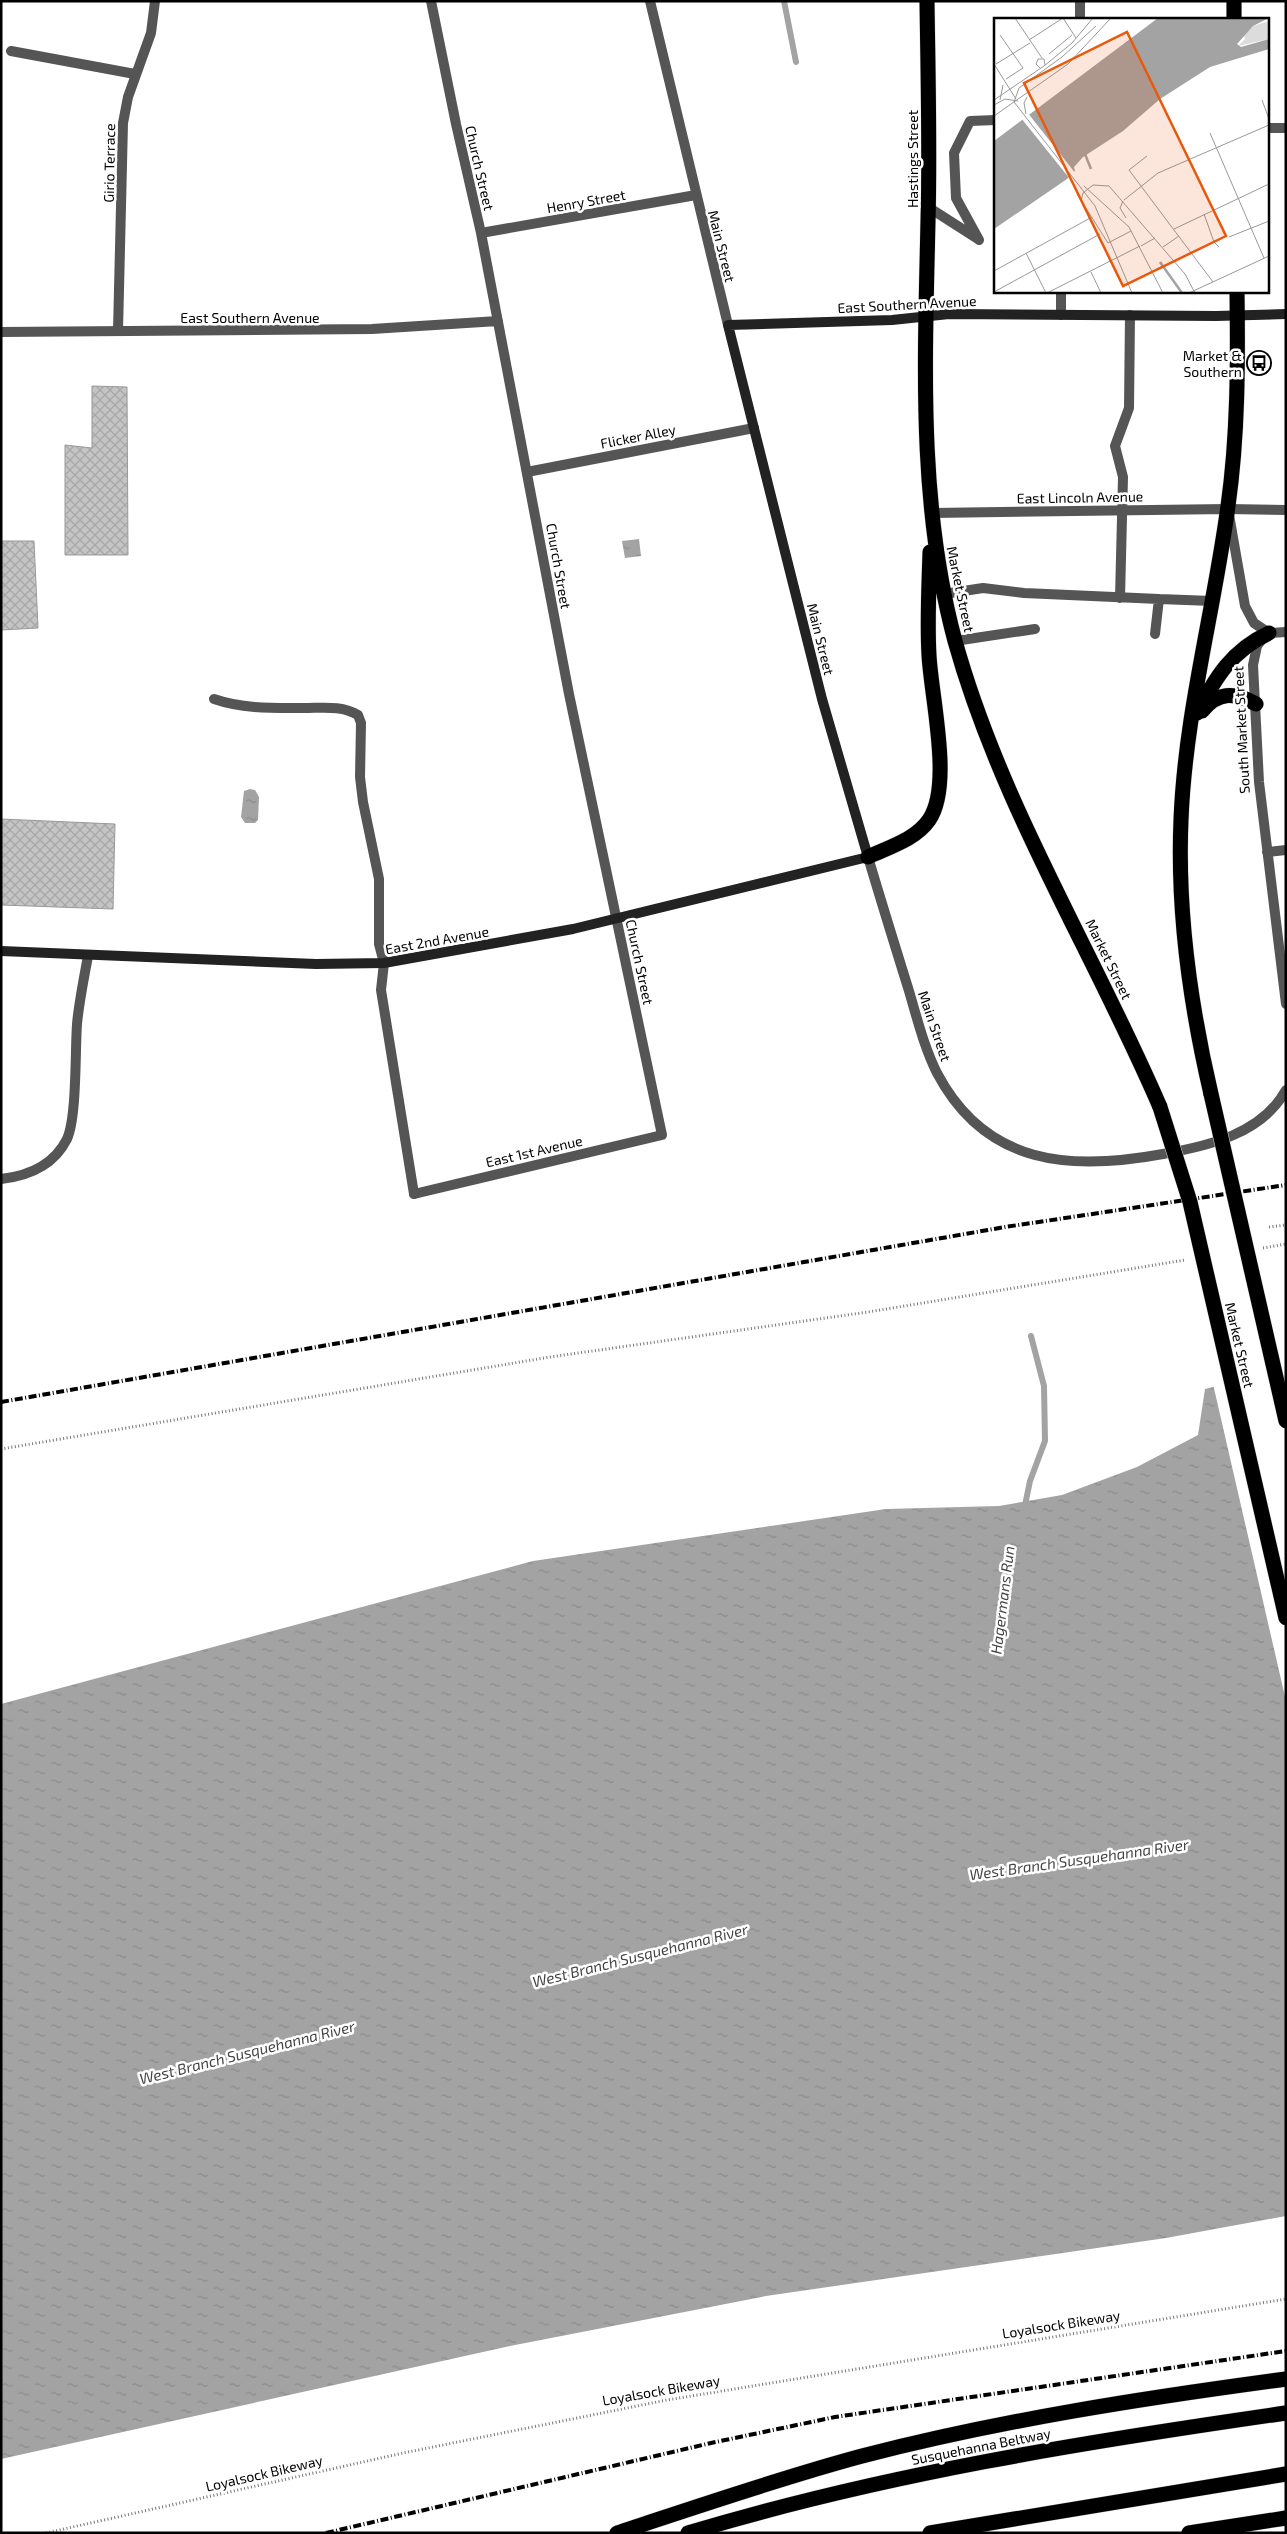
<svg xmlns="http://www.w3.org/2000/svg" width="1287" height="2534" font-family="'Exo 2',sans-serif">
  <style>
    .water { fill: url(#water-ripples) }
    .pier { fill: #fff }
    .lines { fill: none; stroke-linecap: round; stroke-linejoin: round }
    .stream { stroke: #a3a3a3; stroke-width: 6 }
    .building { fill: url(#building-cross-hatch); stroke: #999 }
    .highway-casing { stroke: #dbdbdb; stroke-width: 16 }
    .path { stroke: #777; stroke-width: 3; stroke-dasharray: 1 2.5; stroke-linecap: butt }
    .lane { stroke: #555; stroke-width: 10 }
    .street { stroke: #555; stroke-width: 10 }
    .secondary { stroke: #222; stroke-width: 10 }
    .highway { stroke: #000; stroke-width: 15 }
    .rail { stroke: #000; stroke-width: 4; stroke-dasharray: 8 2.5 1 2.5; stroke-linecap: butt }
    .highway-bridge-casing { stroke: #dbdbdb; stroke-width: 16; stroke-linecap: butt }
    .highway-bridge { stroke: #000; stroke-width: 15 }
    .labels { text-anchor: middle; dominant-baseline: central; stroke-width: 5; stroke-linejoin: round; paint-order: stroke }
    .street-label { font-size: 14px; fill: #000; stroke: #fff }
    .poi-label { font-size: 14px; fill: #000; stroke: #fff; text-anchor: end }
    .water-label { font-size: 15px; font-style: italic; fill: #444; stroke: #fff }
    .inset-river { fill: none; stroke: #a3a3a3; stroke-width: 2.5 }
    .inset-road { fill: none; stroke: #999; stroke-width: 1 }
    .view { fill: #e8590c; fill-opacity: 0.15; stroke: #e8590c; stroke-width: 2.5 }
    .inset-edge { fill: none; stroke: #000; stroke-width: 2.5 }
  </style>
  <defs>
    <pattern id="water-ripples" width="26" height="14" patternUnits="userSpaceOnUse" patternTransform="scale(1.25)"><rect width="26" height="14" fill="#a3a3a3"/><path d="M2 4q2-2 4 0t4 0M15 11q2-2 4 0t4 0" fill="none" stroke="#8b8b8b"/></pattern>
    <pattern id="building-cross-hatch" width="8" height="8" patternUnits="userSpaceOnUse" patternTransform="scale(1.25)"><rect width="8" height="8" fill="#c4c4c4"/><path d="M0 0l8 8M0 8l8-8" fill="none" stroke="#a7a7a7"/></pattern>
  </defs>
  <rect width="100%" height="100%" fill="#fff"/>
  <path class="water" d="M 639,539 L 641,556 L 625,558 L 622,541 Z
    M 250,789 L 255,790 L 259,797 L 258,820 L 255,823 L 245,823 L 241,817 L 244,791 Z
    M 1286,1369 L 1286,2216 L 1166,2238 L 766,2296 L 510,2346 L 1,2459 L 1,1704 L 533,1561 L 886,1509 L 999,1506 L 1062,1495 L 1137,1467 L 1198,1435 L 1205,1389 Z"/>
  <path class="pier" d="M 1286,1367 L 1286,1701 L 1213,1384 Z"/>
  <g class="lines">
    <path class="stream" d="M 784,1 L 796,62
      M 1024,1510 L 1030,1481 L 1045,1441 L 1044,1386 L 1031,1336"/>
  </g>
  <path class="building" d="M 92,386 L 127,387 L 128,555 L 65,555 L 65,445 L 92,448 Z
    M 1,541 L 34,541 L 38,628 L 1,630 Z
    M 1,819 L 115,824 L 113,909 L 1,905 Z"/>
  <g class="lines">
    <defs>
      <path id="highway" d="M 927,1 C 928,75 930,148 928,221 C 925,362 918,504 955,641 C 1001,806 1093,951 1160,1107
        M 1234,1 L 1234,19
        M 1202,711 C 1218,691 1236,692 1256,704
        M 1197,713 C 1215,678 1232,650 1269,633
        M 868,857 C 889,847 915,840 929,820 C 953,785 931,697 929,655 C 927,621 929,586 930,552
        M 1211,1094 C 1190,1004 1177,913 1181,820 C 1185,714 1214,611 1228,506 C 1238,435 1238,363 1237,291
        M 617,2533 C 699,2506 780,2478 862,2456 C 1001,2420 1144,2398 1286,2379
        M 688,2533 C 883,2474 1084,2442 1286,2413
        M 930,2533 L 1286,2474
        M 1189,2533 L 1286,2518"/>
    </defs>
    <use href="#highway" class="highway-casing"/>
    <path class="path" d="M 1269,1227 L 1286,1225
      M 1263,1248 L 1286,1244
      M 1,1449 L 550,1357 L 868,1312 L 1185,1260
      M 46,2533 L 403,2453 L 667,2400 L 1286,2299"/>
    <path class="lane" d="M 1080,1 L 1080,19
      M 11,51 L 135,74
      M 1268,128 L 1286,128
      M 928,207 L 978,239
      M 979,240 L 956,198 L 954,153 L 970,121 L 996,120
      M 1061,291 L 1061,315
      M 527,472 L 754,428
      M 1228,509 L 1286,510
      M 944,594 L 983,588 L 1024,593 L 1159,599
      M 1120,598 L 1123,477 L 1115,446 L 1129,408 L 1130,315
      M 1155,634 L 1159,599 L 1212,601
      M 955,641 L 1035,629
      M 214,699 C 243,709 273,708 304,708 C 322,708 342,705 358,715 L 361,723 L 360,777 L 363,802 L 379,879 L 379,944 L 384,963 L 381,990 L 414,1194
      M 1,1179 C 28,1176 54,1165 67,1139 C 77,1117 75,1051 77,1024 C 79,1002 84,978 88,956"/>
    <path class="street" d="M 650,1 L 728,325
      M 481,233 L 696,195
      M 118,331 L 123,123 L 128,97 L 151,33 L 155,1
      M 1,332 L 372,329 L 498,321
      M 932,513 L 1228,509 L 1245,606 L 1254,623 L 1269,633
      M 1269,633 L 1286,632
      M 1263,638 L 1257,646 L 1253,665 L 1259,782 L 1286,1004
      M 1267,852 L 1286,850
      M 868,857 C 881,901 895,946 909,991 C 917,1018 924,1047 937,1073 C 986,1166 1071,1171 1163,1154 C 1208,1146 1262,1134 1286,1090
      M 414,1194 L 662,1135 L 569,694 L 481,233 L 456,124 L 431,1"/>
    <path class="secondary" d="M 1,951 L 316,964 L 384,963 L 573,929 L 868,857 L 822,699 L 728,325 L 892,320 L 949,314 L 1216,316 L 1286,314"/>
    <use href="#highway" class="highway"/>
    <path class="rail" d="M 1,1402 L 1005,1227 L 1286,1185
      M 326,2533 L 711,2443 L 835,2417 L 1286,2351"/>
    <defs>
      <path id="highway-bridge" d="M 1211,1094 L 1286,1421
        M 1160,1107 L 1190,1202 L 1286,1618"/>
    </defs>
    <use href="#highway-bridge" class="highway-bridge-casing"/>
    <use href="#highway-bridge" class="highway-bridge"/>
  </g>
  <defs>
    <symbol id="bus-ring" viewBox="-11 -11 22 22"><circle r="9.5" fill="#fff" stroke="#000" stroke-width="1.5"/><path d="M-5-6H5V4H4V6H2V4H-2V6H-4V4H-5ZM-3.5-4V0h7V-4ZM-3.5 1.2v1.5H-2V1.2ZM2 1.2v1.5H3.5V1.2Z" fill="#000"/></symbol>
  </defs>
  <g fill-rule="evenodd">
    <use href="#bus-ring" x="1245" y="349" width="28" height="28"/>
  </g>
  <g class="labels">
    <g class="street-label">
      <text transform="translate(912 159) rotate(-90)">Hastings Street</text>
      <text transform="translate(109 163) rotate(-89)">Girio Terrace</text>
      <text transform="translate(480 168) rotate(77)">Church Street</text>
      <text transform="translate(586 201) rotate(-10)">Henry Street</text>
      <text transform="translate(722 246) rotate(76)">Main Street</text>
      <text transform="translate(907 304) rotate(-3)">East Southern Avenue</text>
      <text x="250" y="317">East Southern Avenue</text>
      <text transform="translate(638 436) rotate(-11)">Flicker Alley</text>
      <text transform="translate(1080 497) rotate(-1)">East Lincoln Avenue</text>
      <text transform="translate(559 566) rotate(80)">Church Street</text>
      <text transform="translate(961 589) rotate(78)">Market Street</text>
      <text transform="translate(821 639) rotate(76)">Main Street</text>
      <text transform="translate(1241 730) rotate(-93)">South Market Street</text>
      <text transform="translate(437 940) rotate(-10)">East 2nd Avenue</text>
      <text transform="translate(1109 959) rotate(64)">Market Street</text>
      <text transform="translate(640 962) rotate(78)">Church Street</text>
      <text transform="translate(935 1026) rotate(71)">Main Street</text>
      <text transform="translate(534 1151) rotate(-13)">East 1st Avenue</text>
      <text transform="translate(1240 1345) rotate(77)">Market Street</text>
      <text transform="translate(1061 2324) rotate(-9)">Loyalsock Bikeway</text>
      <text transform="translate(661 2390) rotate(-10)">Loyalsock Bikeway</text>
      <text transform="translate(981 2446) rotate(-11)">Susquehanna Beltway</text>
      <text transform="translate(264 2473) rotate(-13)">Loyalsock Bikeway</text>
    </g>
    <g class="poi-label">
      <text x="1242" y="355">Market &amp;<tspan x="1242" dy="16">Southern</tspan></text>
    </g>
    <g class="water-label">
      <text transform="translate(1002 1600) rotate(-83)">Hagermans Run</text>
      <text transform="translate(1079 1859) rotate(-8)">West Branch Susquehanna River</text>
      <text transform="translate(640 1955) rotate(-14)">West Branch Susquehanna River</text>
      <text transform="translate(247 2052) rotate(-14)">West Branch Susquehanna River</text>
    </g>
  </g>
  <g transform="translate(994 18)">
    <rect width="275" height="275" fill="#fff"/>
    <path d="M 275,3 L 275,21 L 244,28 L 251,21 L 250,16 L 259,8 Z" fill="#dcdcdc"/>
    <path d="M 164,0 L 275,0 L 259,8 L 243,26 L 247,29 L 275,21 L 275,31 L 216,49 L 166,81 L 129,113 L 89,139 L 80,149 L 81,153 L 73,161 L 0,211 L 0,123 Z" fill="#a3a3a3"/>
    <path d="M 33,94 L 82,156 L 76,161 L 27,100 Z" fill="#fff"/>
    <path class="inset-river" d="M 91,136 L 97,151M 166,244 L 188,275"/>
    <path class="inset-road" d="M 21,0 L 48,40M 69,0 L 82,20M 102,8 L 68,39 L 25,70 L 20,84 L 101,188 L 138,275M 6,17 L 29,50 L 12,61M 35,22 L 69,0M 55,36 L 78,17M 0,46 L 22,81M 2,46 L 36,25M 46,50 L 42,46 L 44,41 L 50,41 L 51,47M 0,82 L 50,48 L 78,25 L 99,0M 6,82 L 9,67M 268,82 L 275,101M 0,87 L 11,81 L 24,83M 32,96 L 30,85 L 33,79M 0,98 L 74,46 L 117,0M 216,115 L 270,240M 153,138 L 135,152 L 219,264M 90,168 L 135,209 L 169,275M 83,176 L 114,225 L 137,213M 130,182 L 164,155 L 275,107M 87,183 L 89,175 L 99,167 L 115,168 L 191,256 L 201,275M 129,183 L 126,190 L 132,200M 210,196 L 220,224 L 225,229M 180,211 L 275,166M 235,219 L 275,203M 147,228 L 161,220M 169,229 L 185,218M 32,235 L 52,275M 0,253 L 98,199M 97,254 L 107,275M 0,274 L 106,216M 53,275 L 146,228M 195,275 L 275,238"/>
    <path class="view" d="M 133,14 L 232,218 L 129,268 L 30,65 Z"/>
    <rect width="275" height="275" class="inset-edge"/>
  </g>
  <rect width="1287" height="2534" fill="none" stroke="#000000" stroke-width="5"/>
</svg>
